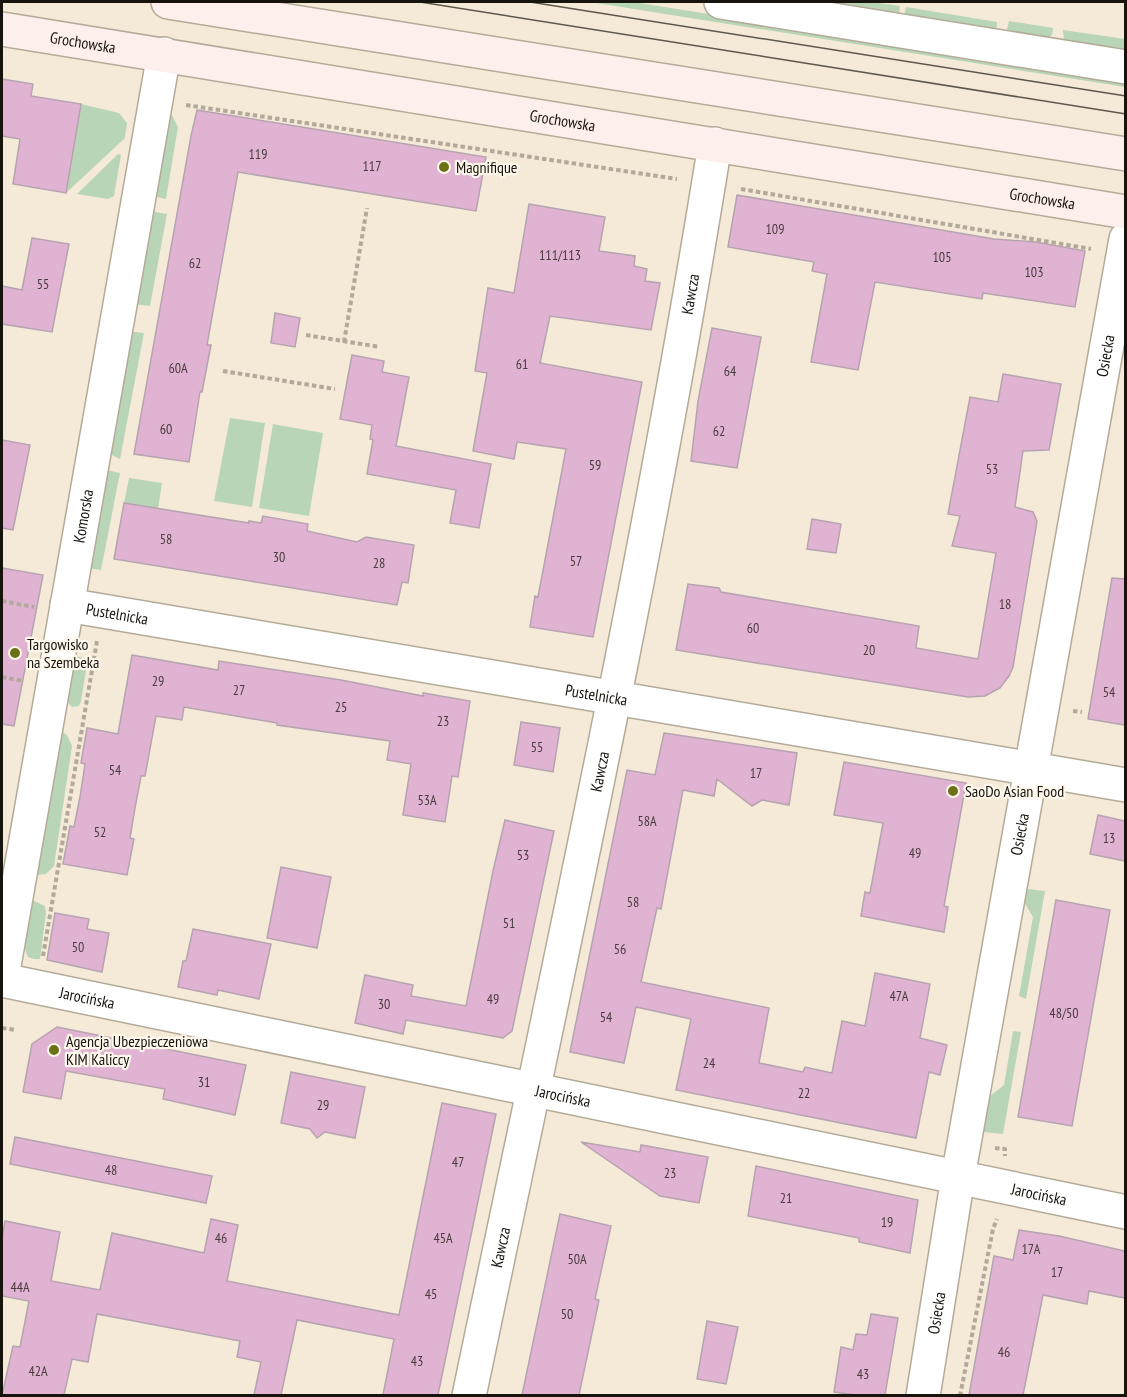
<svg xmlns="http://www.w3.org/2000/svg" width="1127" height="1397" font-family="'PT Sans Narrow',sans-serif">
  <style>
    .green { fill: #b8d6b7 }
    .building { fill: #e0b3d2; stroke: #b6a3b0; stroke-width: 1.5 }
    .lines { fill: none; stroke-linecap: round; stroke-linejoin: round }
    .minor-casing { stroke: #b4aa98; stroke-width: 36 }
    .secondary-casing { stroke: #b4aa98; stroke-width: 36 }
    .path { stroke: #b2a99a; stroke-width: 4; stroke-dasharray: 4.5 3; stroke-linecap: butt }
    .minor { stroke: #fff; stroke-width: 33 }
    .secondary { stroke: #fdefeb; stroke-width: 33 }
    .tram { stroke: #5d574d; stroke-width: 1.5 }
    .poi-dot { fill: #6d7116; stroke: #fef7ec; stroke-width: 2 }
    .labels { text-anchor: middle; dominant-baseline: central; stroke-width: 4.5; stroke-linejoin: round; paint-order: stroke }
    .number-label { font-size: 14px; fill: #493b3e }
    .street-label { font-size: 16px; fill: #17130d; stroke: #fef7ec }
    .poi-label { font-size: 16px; fill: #17130d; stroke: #fef7ec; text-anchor: start }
  </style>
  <rect width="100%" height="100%" fill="#f5ead7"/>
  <path class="green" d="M 590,2 L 633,2 L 1125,80 L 1125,87 Z
    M 826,2 L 871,2 L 900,6 L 899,15 L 826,4 Z
    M 906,7 L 997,22 L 996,31 L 904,17 Z
    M 1009,21 L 1053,28 L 1052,35 L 1046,39 L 1009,33 L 1007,29 Z
    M 1063,30 L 1125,39 L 1125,48 L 1122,51 L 1064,41 Z
    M 81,104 L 119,113 L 127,123 L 125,138 L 66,193 Z
    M 167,113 L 172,115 L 178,127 L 166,199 L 157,197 L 153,191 Z
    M 118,154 L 121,155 L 114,196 L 108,199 L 77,194 Z
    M 155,212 L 167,214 L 150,306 L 133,304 L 148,216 Z
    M 127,331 L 144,333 L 120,459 L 106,452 Z
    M 230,418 L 265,423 L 252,507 L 214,501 Z
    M 273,424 L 323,433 L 309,516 L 259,508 Z
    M 103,469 L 120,473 L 101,570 L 87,568 Z
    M 129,478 L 162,483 L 158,509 L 124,503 Z
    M 72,655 L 88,659 L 81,701 L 79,706 L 72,707 L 64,698 Z
    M 63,732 L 67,735 L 72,746 L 54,866 L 46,874 L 37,875 L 35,869 L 59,733 Z
    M 1028,889 L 1045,891 L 1026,999 L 1019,996 L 1033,917 L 1024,902 Z
    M 30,899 L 45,906 L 46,913 L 40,959 L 34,959 L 28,957 L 22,941 Z
    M 1013,1031 L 1021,1032 L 1003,1134 L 983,1132 L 990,1096 L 1004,1085 Z"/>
  <path class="building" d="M 2,79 L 33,84 L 31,96 L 81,104 L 66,193 L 13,184 L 20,139 L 2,136 Z
    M 197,110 L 486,157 L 476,211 L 238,172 L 207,345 L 211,345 L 202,392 L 200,392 L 189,462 L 134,454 L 191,136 Z
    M 737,195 L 994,239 L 1036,242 L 1085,251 L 1075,307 L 983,293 L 982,299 L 875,282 L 858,370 L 811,362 L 827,274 L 812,271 L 814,262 L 728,247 Z
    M 529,204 L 605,217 L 599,251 L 635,256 L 634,266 L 647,269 L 645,281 L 660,283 L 651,330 L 550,316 L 540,363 L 642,382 L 593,637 L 530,627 L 535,596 L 538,597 L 566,449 L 517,442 L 514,459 L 473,451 L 487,373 L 475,371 L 488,288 L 514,293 Z
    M 32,238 L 69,244 L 52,332 L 2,324 L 2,286 L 22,290 Z
    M 275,313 L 300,318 L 295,347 L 271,343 Z
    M 712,328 L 761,337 L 737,468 L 691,461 L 698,401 Z
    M 352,355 L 384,361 L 382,372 L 409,377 L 396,446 L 491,464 L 479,528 L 450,523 L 456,490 L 367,474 L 373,440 L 370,439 L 372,425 L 340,419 Z
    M 1003,374 L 1061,384 L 1049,450 L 1023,451 L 1015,507 L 1033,512 L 1037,521 L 1013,667 L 1009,676 L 1000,688 L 985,696 L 968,697 L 676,650 L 688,584 L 719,588 L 721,592 L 919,626 L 916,648 L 978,659 L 996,553 L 952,546 L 960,516 L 948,514 L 970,397 L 998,402 Z
    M 2,440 L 30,445 L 13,530 L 2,528 Z
    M 124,503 L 249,523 L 249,521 L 261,523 L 263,516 L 308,524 L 307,531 L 357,542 L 366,537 L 414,545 L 408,583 L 402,582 L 397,605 L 114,559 Z
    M 812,519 L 841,524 L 836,553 L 807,549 Z
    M 2,568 L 43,575 L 14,726 L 2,724 Z
    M 1112,578 L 1125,579 L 1125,725 L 1088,719 Z
    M 132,655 L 218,670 L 219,661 L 341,680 L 423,696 L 423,693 L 470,701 L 458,777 L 452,776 L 445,822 L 403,815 L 411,764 L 387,760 L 390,741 L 277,725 L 277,723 L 184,707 L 182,720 L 156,716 L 145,776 L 141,776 L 135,808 L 130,838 L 134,839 L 127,875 L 63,864 L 70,826 L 74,827 L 80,797 L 85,764 L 81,763 L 87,728 L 118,734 Z
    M 521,722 L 560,728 L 553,772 L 514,765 Z
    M 664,733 L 797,753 L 789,805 L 762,800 L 752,806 L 717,779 L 714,796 L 683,790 L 661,909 L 657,908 L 641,982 L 769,1008 L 759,1063 L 803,1072 L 805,1067 L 832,1073 L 842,1021 L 865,1026 L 875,973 L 930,984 L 920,1038 L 947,1045 L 940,1075 L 929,1072 L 916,1138 L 676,1090 L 691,1019 L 636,1007 L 624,1063 L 570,1052 L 627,770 L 655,775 Z
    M 844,762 L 966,783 L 944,906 L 948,907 L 944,932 L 861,916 L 865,892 L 870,893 L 883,823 L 834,815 Z
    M 1098,815 L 1125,821 L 1125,861 L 1090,854 Z
    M 505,820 L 554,831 L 512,1031 L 503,1038 L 406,1020 L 403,1034 L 355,1023 L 365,975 L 413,985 L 411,996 L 466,1006 L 493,871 Z
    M 281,867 L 331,877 L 317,948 L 267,938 Z
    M 1056,900 L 1110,910 L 1072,1126 L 1018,1117 Z
    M 55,913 L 89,919 L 87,929 L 109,933 L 102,972 L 47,960 Z
    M 193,929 L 271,944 L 259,999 L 218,990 L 217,995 L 178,987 L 183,961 L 186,961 Z
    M 57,1027 L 246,1065 L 235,1115 L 163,1099 L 165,1089 L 66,1071 L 61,1099 L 23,1092 L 32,1044 Z
    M 291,1072 L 365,1087 L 355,1138 L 325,1132 L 317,1138 L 310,1129 L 281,1123 Z
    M 442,1103 L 496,1114 L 438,1395 L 383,1395 L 394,1339 L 297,1320 L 281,1395 L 254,1395 L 261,1362 L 237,1357 L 240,1341 L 97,1314 L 88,1362 L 72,1359 L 64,1395 L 2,1395 L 13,1346 L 20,1347 L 29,1301 L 2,1296 L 2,1238 L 5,1221 L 60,1232 L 51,1281 L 100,1290 L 112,1233 L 204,1253 L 211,1219 L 238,1225 L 227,1281 L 399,1315 Z
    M 15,1137 L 212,1176 L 206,1203 L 10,1164 Z
    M 581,1142 L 640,1152 L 641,1145 L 708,1157 L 699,1203 L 660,1196 Z
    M 756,1166 L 918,1200 L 910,1253 L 859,1242 L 859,1238 L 748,1216 Z
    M 560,1214 L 611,1226 L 595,1299 L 599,1300 L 579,1395 L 522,1395 Z
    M 1019,1230 L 1059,1236 L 1125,1251 L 1125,1298 L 1089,1291 L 1087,1304 L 1043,1295 L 1023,1395 L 969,1395 L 994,1256 L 1013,1260 Z
    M 871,1314 L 898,1318 L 885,1395 L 856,1395 L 834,1392 L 841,1347 L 853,1350 L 856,1334 L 867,1335 Z
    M 707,1321 L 738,1327 L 726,1384 L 697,1379 Z"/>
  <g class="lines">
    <defs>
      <g id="minor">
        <path d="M 721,2 L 1126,67"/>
        <path id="s1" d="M 67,605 C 420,666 773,723 1126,785"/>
        <path id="s2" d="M 2,977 L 164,54"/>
        <path id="s3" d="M 2,980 L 1126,1212"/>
        <path id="s4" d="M 469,1396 C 556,979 648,564 715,144"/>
        <path id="s5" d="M 923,1396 L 958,1177 L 1126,239"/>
      </g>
      <g id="secondary">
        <path d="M 168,2 L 1126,154"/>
        <path id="s6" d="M 2,29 L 1126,212"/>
      </g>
    </defs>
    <use href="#minor" class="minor-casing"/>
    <use href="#secondary" class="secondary-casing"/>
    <path class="path" d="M 186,105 L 677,179
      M 741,189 L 1091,249
      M 306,335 L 380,347
      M 344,342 L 367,208
      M 223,371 L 335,389
      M 2,601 L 34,607
      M 2,677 L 23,681
      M 1073,711 L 1082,712
      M 43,956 L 97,641
      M 2,1028 L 16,1030
      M 995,1148 L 1005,1149 L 1005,1156
      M 960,1396 L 993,1229 L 997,1219"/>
    <use href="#minor" class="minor"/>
    <use href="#secondary" class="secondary"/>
    <path class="tram" d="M 420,2 L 1126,114
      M 530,2 L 1126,96"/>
  </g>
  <g class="poi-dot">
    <circle cx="444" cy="167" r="6"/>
    <circle cx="15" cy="653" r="6"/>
    <circle cx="953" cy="791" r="6"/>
    <circle cx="54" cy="1050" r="6"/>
  </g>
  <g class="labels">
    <g class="number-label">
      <text x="258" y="154">119</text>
      <text x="372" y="166">117</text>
      <text x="775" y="229">109</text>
      <text x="560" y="255">111/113</text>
      <text x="942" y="257">105</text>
      <text x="195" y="263">62</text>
      <text x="1034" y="272">103</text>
      <text x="43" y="284">55</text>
      <text x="522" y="364">61</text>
      <text x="178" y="368">60A</text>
      <text x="730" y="371">64</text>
      <text x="166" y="429">60</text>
      <text x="719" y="431">62</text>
      <text x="595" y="465">59</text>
      <text x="992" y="469">53</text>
      <text x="166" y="539">58</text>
      <text x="279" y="557">30</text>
      <text x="576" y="561">57</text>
      <text x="379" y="563">28</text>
      <text x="1005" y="604">18</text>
      <text x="753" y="628">60</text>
      <text x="869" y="650">20</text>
      <text x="158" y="681">29</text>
      <text x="239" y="690">27</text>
      <text x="1109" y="692">54</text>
      <text x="341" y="707">25</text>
      <text x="443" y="721">23</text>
      <text x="537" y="747">55</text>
      <text x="115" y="770">54</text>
      <text x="756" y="773">17</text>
      <text x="427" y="800">53A</text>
      <text x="647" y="821">58A</text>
      <text x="100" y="832">52</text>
      <text x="1109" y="838">13</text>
      <text x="915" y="853">49</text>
      <text x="523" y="855">53</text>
      <text x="633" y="902">58</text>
      <text x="509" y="923">51</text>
      <text x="78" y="947">50</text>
      <text x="620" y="949">56</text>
      <text x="899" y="996">47A</text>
      <text x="493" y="999">49</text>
      <text x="384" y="1004">30</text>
      <text x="1064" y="1013">48/50</text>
      <text x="606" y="1017">54</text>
      <text x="709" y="1063">24</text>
      <text x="204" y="1082">31</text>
      <text x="804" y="1093">22</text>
      <text x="323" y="1105">29</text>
      <text x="458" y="1162">47</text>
      <text x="111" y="1170">48</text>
      <text x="670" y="1173">23</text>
      <text x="786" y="1198">21</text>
      <text x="887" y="1222">19</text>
      <text x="221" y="1238">46</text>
      <text x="443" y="1238">45A</text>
      <text x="1031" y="1249">17A</text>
      <text x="577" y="1259">50A</text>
      <text x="1057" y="1272">17</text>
      <text x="20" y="1287">44A</text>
      <text x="431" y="1294">45</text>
      <text x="567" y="1314">50</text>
      <text x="1004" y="1352">46</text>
      <text x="417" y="1361">43</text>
      <text x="38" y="1371">42A</text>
      <text x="863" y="1374">43</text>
    </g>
    <g class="street-label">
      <text stroke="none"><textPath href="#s6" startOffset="82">Grochowska</textPath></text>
      <text stroke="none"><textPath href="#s6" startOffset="568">Grochowska</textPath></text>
      <text stroke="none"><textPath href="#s6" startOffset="1054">Grochowska</textPath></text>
      <text stroke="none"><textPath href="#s4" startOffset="1124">Kawcza</textPath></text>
      <text stroke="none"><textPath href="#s5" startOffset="1056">Osiecka</textPath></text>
      <text stroke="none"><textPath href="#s2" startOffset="468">Komorska</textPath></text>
      <text stroke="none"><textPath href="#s1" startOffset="51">Pustelnicka</textPath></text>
      <text stroke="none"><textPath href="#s1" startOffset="537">Pustelnicka</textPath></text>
      <text stroke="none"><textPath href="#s4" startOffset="638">Kawcza</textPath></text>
      <text stroke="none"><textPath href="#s5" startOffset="570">Osiecka</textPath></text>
      <text stroke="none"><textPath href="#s3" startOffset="87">Jarocińska</textPath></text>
      <text stroke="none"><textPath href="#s3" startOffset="573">Jarocińska</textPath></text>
      <text stroke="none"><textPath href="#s3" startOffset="1059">Jarocińska</textPath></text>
      <text stroke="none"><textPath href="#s4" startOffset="152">Kawcza</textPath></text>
      <text stroke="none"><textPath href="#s5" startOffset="84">Osiecka</textPath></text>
    </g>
    <g class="poi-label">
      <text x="456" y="167">Magnifique</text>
      <text x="27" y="644">Targowisko<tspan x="27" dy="18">na Szembeka</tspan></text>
      <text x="965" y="791">SaoDo Asian Food</text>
      <text x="66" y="1041">Agencja Ubezpieczeniowa<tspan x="66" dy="18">KIM Kaliccy</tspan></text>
    </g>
  </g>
  <rect width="1127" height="1397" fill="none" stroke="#17130d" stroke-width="6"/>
</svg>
